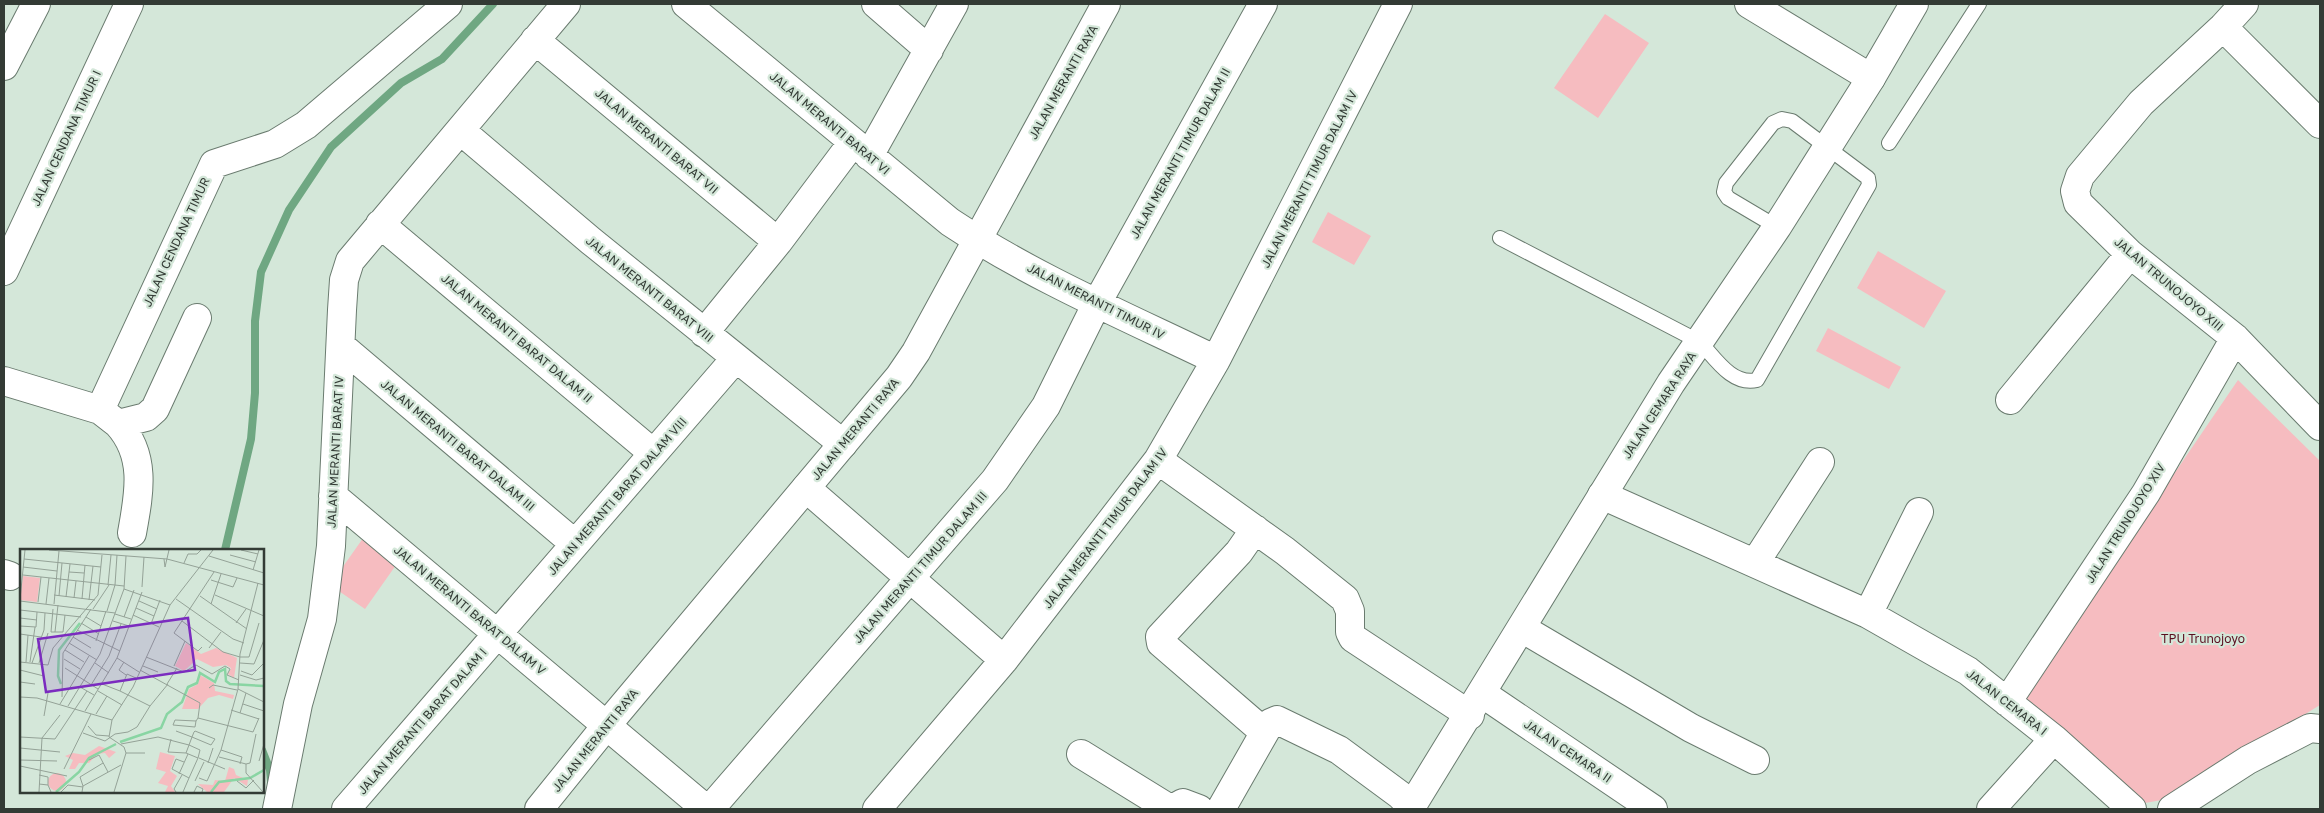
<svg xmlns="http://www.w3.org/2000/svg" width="2324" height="813" font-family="'Golos Text',sans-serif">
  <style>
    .green { fill: #f6bcc0 }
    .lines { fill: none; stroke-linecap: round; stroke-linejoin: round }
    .stream { stroke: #6fa782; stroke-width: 8 }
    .lane-casing { stroke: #6a7b6f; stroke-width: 16 }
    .street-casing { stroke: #6a7b6f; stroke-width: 30 }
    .secondary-casing { stroke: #6a7b6f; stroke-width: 30 }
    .lane { stroke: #fff; stroke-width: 14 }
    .street { stroke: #fff; stroke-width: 28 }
    .secondary { stroke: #fff; stroke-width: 28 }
    .labels { text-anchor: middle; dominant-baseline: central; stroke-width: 4.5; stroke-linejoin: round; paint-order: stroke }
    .street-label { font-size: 12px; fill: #333b35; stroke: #d4e7d9 }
    .park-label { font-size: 12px; fill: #5a0e1f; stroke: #d4e7d9 }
    .inset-river { fill: none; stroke: #89d5a3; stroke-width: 2.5 }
    .inset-road { fill: none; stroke: #94a297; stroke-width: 1 }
    .view { fill: #7b2cbf; fill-opacity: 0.15; stroke: #7b2cbf; stroke-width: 2.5 }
    .inset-edge { fill: none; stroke: #333b35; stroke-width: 2.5 }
  </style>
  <rect width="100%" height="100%" fill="#d4e7d9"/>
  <path class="green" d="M 1605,14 L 1649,43 L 1598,118 L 1554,88 Z
    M 1328,212 L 1371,236 L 1354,265 L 1312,242 Z
    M 1878,251 L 1946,291 L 1924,328 L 1857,288 Z
    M 1828,328 L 1901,367 L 1889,389 L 1816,351 Z
    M 2238,380 L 2320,461 L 2320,705 L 2167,799 L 2145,803 L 2088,761 L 2020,700 Z
    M 366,534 L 401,558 L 365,609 L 330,585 Z"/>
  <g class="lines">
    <path class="stream" d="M 225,550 L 251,439 L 255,393 L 255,321 L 261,272 L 289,210 L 331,147 L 401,83 L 442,59 L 493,4
      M 262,750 L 270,770 L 271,782"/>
    <defs>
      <path id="lane" d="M 1889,143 L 1979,4
        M 1500,238 L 1700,342 C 1715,358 1732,386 1757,380 L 1869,185 L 1868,178 L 1792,121 L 1782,119 L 1773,123 L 1726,183 L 1724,192 L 1728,198 L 1777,227"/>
      <path id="street" d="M 686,4 L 950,222 C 1033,277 1127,317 1216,360
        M 876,4 L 929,50
        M 1749,4 L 1871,78
        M 2244,4 L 2223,27 L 2141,103 L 2080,176 L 2075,191 L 2078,203 L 2130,254 L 2235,338 L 2320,426
        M 2223,27 L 2320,124
        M 535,40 L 778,242
        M 4,66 L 36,4
        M 460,130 L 591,241 L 843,444
        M 869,156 L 954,4
        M 380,224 L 653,453
        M 4,271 L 129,4
        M 704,333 L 778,242 L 853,142
        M 341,346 L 575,544
        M 4,381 L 100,410 L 214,164 L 275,144 L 306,125 L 448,4
        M 2010,400 L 2130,254
        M 100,410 L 118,424 L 146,417 L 155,409 L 197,318
        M 118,424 C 147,456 139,494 132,533
        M 1158,460 L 1285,551 L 1345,599 L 1350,611 L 1350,632 L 1353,638 L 1470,715
        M 806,488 L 1004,660
        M 1602,495 L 1868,614 L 1968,671 L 2054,739 L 2132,809
        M 333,496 L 706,809
        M 1255,529 L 1239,552 L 1160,637 L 1161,643 L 1264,732
        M 1755,563 L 1820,462
        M 4,574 L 10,576
        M 1868,614 L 1919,512
        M 1523,629 L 1691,728 L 1755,760
        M 1483,694 L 1653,809
        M 2007,702 L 2146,493 L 2235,338
        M 1081,754 L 1170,809
        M 277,809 L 298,704 L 322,619 L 331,546 L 342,310 L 344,280 L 350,261 L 566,4
        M 346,809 L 735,359
        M 710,809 L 995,480 L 1046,406 L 1097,303 L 1263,4
        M 877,809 L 1004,660 L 1158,460 L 1216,360 L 1398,4
        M 1172,809 L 1183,803 L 1199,809
        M 1221,809 L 1270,723 L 1277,720 L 1339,750 L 1400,795 L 1412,807
        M 1991,809 L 2054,739
        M 2172,809 L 2248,760 L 2310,728 L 2320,729"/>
      <path id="secondary" d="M 539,809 L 606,726 L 899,377 L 916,352 L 1106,4
        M 1410,809 L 1671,383 L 1777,227 L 1871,78 L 1914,4"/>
    </defs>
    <use href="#lane" class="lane-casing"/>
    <use href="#street" class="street-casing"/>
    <use href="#secondary" class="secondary-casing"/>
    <use href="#lane" class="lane"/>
    <use href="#street" class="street"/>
    <use href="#secondary" class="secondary"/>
  </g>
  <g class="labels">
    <g class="street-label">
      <text transform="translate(1063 82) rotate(-61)">JALAN MERANTI RAYA</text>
      <text transform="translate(830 123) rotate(40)">JALAN MERANTI BARAT VI</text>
      <text transform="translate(66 138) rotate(-65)">JALAN CENDANA TIMUR I</text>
      <text transform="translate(657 141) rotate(40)">JALAN MERANTI BARAT VII</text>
      <text transform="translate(1180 153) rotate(-61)">JALAN MERANTI TIMUR DALAM II</text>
      <text transform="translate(1309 179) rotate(-63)">JALAN MERANTI TIMUR DALAM IV</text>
      <text transform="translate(176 242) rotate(-65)">JALAN CENDANA TIMUR</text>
      <text transform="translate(2169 284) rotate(40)">JALAN TRUNOJOYO XIII</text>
      <text transform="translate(650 289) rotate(39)">JALAN MERANTI BARAT VIII</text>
      <text transform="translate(1096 301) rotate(27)">JALAN MERANTI TIMUR IV</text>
      <text transform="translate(517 338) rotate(40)">JALAN MERANTI BARAT DALAM II</text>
      <text transform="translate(1659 405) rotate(-57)">JALAN CEMARA RAYA</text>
      <text transform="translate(855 429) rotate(-50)">JALAN MERANTI RAYA</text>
      <text transform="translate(458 445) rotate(40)">JALAN MERANTI BARAT DALAM III</text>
      <text transform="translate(335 452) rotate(-87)">JALAN MERANTI BARAT IV</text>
      <text transform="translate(617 496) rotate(-49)">JALAN MERANTI BARAT DALAM VIII</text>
      <text transform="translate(2125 523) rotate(-58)">JALAN TRUNOJOYO XIV</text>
      <text transform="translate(1105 528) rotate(-53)">JALAN MERANTI TIMUR DALAM IV</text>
      <text transform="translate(920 567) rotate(-49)">JALAN MERANTI TIMUR DALAM III</text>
      <text transform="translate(470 610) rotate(40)">JALAN MERANTI BARAT DALAM V</text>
      <text transform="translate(2007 702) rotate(38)">JALAN CEMARA I</text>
      <text transform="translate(422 721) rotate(-49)">JALAN MERANTI BARAT DALAM I</text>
      <text transform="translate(595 740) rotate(-51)">JALAN MERANTI RAYA</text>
      <text transform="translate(1568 751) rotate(34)">JALAN CEMARA II</text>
    </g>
    <g class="park-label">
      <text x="2203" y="638">TPU Trunojoyo</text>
    </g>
  </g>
  <g transform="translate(20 549)">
    <rect width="244" height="244" fill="#d4e7d9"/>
    <path d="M 3,27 L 20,29 L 17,53 L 0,51 ZM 166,94 L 181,105 L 196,99 L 217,109 L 214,129 L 208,125 L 211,119 L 206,116 L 193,118 L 177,110 L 164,122 L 155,117 ZM 180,126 L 194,134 L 195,142 L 214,146 L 213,150 L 199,146 L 188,149 L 178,160 L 162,160 L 169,140 L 178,135 ZM 79,197 L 96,203 L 89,209 L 85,204 L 77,205 L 69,214 L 59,214 L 55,220 L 49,220 L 53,211 L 45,207 L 53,204 L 65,206 ZM 140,203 L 155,207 L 150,222 L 157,227 L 151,237 L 155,243 L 145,243 L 148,237 L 138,234 L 146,223 L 136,220 ZM 209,218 L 214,220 L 216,226 L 228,231 L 227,237 L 214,229 L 204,243 L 187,243 L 178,235 L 193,236 L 195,231 L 205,232 ZM28 233a9 9 0 1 1 18 0a9 9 0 1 1-18 0Z" fill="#f6bcc0"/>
    <path class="inset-river" d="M 41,135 L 38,127 L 39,101 L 60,74M 100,193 L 141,179 L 147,165 L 162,153 L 168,138 L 177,134 L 180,124 L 195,133 L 199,123 L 205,120 L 206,132 L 210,135 L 244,137M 36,243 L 59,223 L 69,209 L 96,195M 191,243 L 199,233 L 230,229 L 244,221"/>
    <path class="inset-road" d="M 29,1 L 147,10 L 244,36M 221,1 L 238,5M 210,6 L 236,13M 189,7 L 244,24M 4,10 L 81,18M 144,10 L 145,18 L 149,1M 164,14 L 168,5 L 177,5 L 181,1M 3,18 L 37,22M 233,21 L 239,1M 49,23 L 64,24M 3,26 L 104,37M 191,31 L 213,38 L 217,29M 88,36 L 91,6M 122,38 L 124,8M 104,40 L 150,56M 34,46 L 75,51M 195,46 L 244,67M 39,47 L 42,14M 180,47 L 227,80M 46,48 L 50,15M 54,49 L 56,32M 0,50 L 5,1M 62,50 L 65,16M 156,50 L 213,90 L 224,94M 69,51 L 73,17M 0,52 L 95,64M 119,52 L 137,60M 18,53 L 21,28M 26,55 L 29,29M 34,55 L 39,2M 191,55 L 201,25M 116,59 L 134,67M 33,60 L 31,83 L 43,83 L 45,66M 73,60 L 89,36M 0,61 L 61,68M 87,62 L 95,36 L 97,6M 95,65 L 111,70M 113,66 L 139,78M 66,68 L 81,77M 104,68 L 114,41M 0,69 L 17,71M 93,72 L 109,77M 162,72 L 203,103 L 220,108M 61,74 L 79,85M 216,74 L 226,60M 131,75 L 140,51M 0,77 L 16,78 L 17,63M 57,81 L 100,102M 35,83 L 38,56M 0,85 L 21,88M 53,88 L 71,99M 76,92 L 86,62M 49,94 L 77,111M 182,98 L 178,102 L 154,84 L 194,23M 189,99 L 201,83M 45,101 L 64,113M 126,108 L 164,123 L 176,116 L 192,125 L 205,117 L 210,120 L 207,126 L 219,131M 220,108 L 229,108 L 239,74M 97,109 L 119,123M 44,110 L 60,120M 0,113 L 28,116 L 33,99 L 78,46 L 82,6M 6,113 L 8,86M 10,113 L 15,78M 104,113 L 99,121 L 106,126M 12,114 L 24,81 L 25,64M 19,114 L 28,84M 75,114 L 89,124M 220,114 L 234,115 L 244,91M 123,117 L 138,123M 154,117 L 165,92M 45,119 L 78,140M 0,121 L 24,127M 120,121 L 180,154 L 178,169M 221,122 L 232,126 L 244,114M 220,126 L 236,131 L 244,129M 116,129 L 107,125 L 100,142 L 130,157 L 148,135M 0,133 L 15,135M 82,135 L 100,142M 147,135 L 157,119M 71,136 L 89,107 L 101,75M 60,138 L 74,146M 189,139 L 193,136 L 217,141M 218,140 L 244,153M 78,142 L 102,156M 0,148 L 17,149 L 92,171M 42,148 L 43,104 L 71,60M 40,155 L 69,107M 223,155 L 244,162M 48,157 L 80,105 L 104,40 L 106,7M 211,161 L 239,170M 65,162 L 97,109 L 122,43M 220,164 L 226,144M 76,165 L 87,147M 24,167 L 28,144M 178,169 L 233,183 L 239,169M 176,172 L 175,178 L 153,176 L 155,171 L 176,172 L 178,169M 68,177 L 76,186 L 89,187M 63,184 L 85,192 L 95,185 L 108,183 L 117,178 L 130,157M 0,188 L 35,190 L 67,142M 151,190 L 148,203 L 166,204 L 169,196 L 180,201 L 178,209 L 166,204M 101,195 L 138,188 L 169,196 L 172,188 L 174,183 L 175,182 L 195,190 L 191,196 L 172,188 L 156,182M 0,199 L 40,203M 201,201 L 222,208 L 220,215M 106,204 L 125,204M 199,208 L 226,215M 179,209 L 205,220M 0,211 L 37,212M 69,211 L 79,206 L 88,223M 239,212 L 244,195M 164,213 L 156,210 L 152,220 L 169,229 L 178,209M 188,214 L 193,199M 226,215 L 226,224 L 243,243M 226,215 L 230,214 L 236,185M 0,217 L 47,227M 44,220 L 71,165M 159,225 L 168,205M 19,226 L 28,228 L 28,236M 179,229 L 187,232 L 201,201 L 218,140 L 220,105 L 238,34M 175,232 L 184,213M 217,232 L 226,239 L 234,231M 19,235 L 28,236 L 31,243M 63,237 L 60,228 L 83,214M 19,243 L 22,189 L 40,166M 41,243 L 48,236 L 63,238M 62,243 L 63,237 L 101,216M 94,243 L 106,204 L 104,198 L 89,188 L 92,171 L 113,138 L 150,56 L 193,1M 156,243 L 154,240 L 162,226M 163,243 L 169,229M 174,243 L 177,237 L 183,240 L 182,243"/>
    <path class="view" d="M 168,69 L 175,121 L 26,143 L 18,90 Z"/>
    <rect width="244" height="244" class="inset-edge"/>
  </g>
  <rect width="2324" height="813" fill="none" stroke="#333b35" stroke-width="10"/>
</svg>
